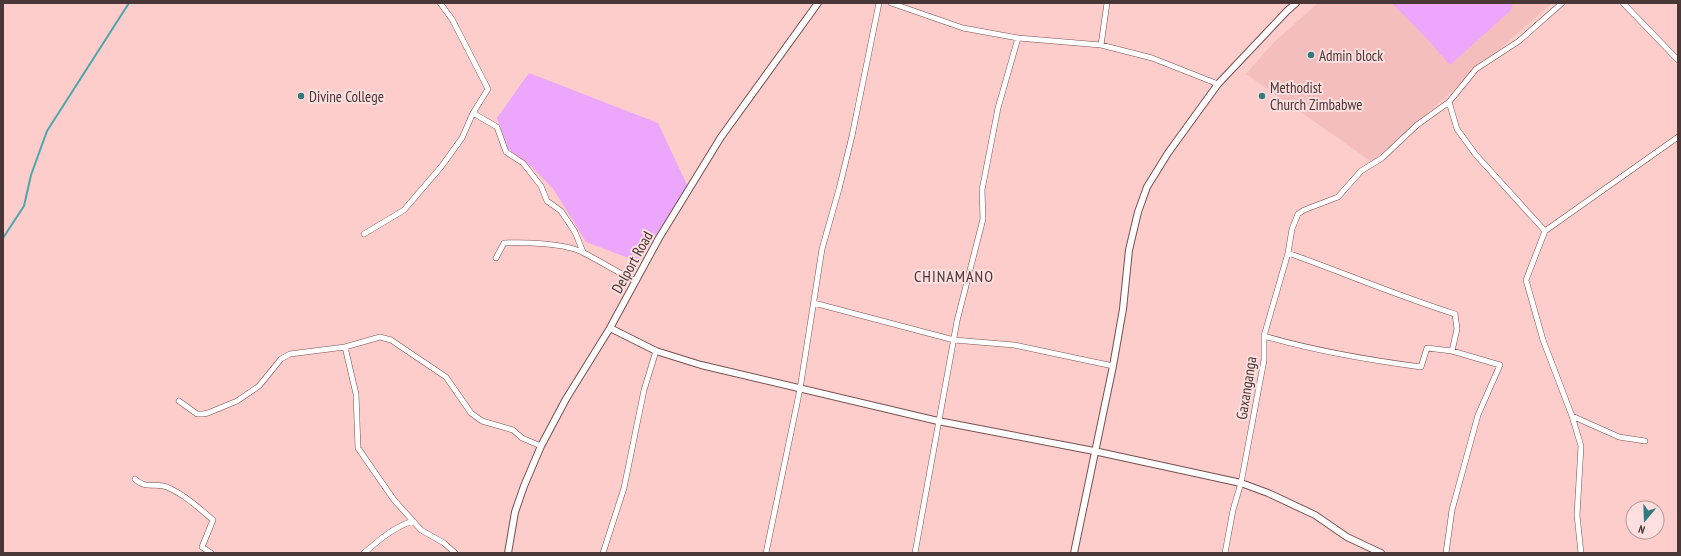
<svg xmlns="http://www.w3.org/2000/svg" width="1681" height="556" font-family="'PT Sans Narrow',sans-serif">
  <style>
    .built { fill: #f4bebc }
    .green { fill: #eca6fb }
    .lines { fill: none; stroke-linecap: round; stroke-linejoin: round }
    .stream { stroke: #4ca7ac; stroke-width: 2 }
    .minor-casing { stroke: #78504f; stroke-width: 6 }
    .tertiary-casing { stroke: #78504f; stroke-width: 8 }
    .minor { stroke: #fff; stroke-width: 5 }
    .tertiary { stroke: #fff; stroke-width: 6 }
    .poi-dot { fill: #317a7e; stroke: #fcdfde; stroke-width: 1.5 }
    .labels { text-anchor: middle; dominant-baseline: central; stroke-width: 4; stroke-linejoin: round; paint-order: stroke }
    .poi-label { font-size: 15px; fill: #493636; stroke: #fcdfde; text-anchor: start }
    .street-label { font-size: 15px; fill: #493636; stroke: #fcdfde }
    .neighbourhood-label { font-size: 16px; letter-spacing: 1px; fill: #493636; stroke: #fcdfde }
  </style>
  <rect width="100%" height="100%" fill="#fccdcb"/>
  <path class="built" d="M 1318,3 L 1552,3 L 1372,162 L 1246,74 L 1272,44 Z"/>
  <path class="green" d="M 1392,3 L 1513,3 L 1511,10 L 1450,65 L 1428,40 Z
    M 529,73 L 658,123 L 688,187 L 639,262 L 586,242 L 554,190 L 532,167 L 508,149 L 497,118 Z"/>
  <g class="lines">
    <path class="stream" d="M 3,238 L 24,206 L 31,175 L 47,131 L 129,3"/>
    <defs>
      <path id="minor" d="M 891,3 L 963,28 L 1018,38 L 1101,45 L 1152,58 L 1218,84
        M 1623,3 L 1678,60
        M 1101,45 L 1107,3
        M 473,113 L 497,127 L 506,152 L 523,163 L 541,186 L 547,201 L 561,211 L 575,232 L 583,252
        M 1545,231 L 1476,155 L 1457,129 L 1449,102 L 1476,69 L 1519,41 L 1562,3
        M 364,234 L 404,210 L 441,167 L 462,138 L 473,113 L 488,89 L 452,19 L 440,3
        M 1288,253 C 1344,273 1398,296 1455,314 L 1457,329 L 1452,351
        M 496,258 L 504,243 C 525,242 565,243 584,253 C 602,262 618,273 636,281
        M 814,303 L 954,340 L 1014,345 L 1113,366
        M 1264,336 C 1315,351 1368,360 1421,367 L 1427,348 L 1452,351 L 1500,365 L 1478,415 L 1452,510 L 1446,553
        M 345,347 L 356,394 L 358,448 L 394,500 L 413,521 L 421,530 L 444,543 L 455,553
        M 179,401 L 197,414 L 203,414 L 208,413 L 237,401 L 259,386 L 281,359 L 290,354 L 345,347 L 380,337 L 391,340 L 446,377 L 471,413 L 482,421 L 513,430 L 522,438 L 541,446
        M 1572,416 L 1619,437 L 1645,441
        M 135,479 C 146,490 155,482 167,487 C 185,495 199,508 213,520 L 202,547 L 211,553
        M 364,553 C 379,540 394,527 413,521
        M 603,553 L 624,488 L 644,390 L 656,351
        M 766,553 L 800,389 L 822,249 L 839,189 L 852,136 L 879,3
        M 915,553 L 957,321 L 983,219 L 982,190 L 998,108 L 1018,38
        M 1225,553 L 1233,510 L 1241,483 L 1264,360 L 1264,336 L 1288,253 L 1292,229 L 1298,214 L 1304,210 L 1338,197 L 1361,171 L 1382,158 L 1417,125 L 1449,102
        M 1581,553 L 1577,515 L 1581,446 L 1572,416 L 1543,340 L 1526,280 L 1545,231 L 1678,137"/>
      <path id="tertiary" d="M 610,328 L 656,351 L 701,365 L 938,421 L 1094,451 L 1241,483 L 1268,493 L 1315,515 L 1347,537 L 1381,553
        M 508,553 L 515,512 L 524,486 L 541,446 L 566,399 L 610,328 L 659,238 L 721,137 L 818,3
        M 1074,553 L 1113,366 L 1123,309 L 1129,250 L 1138,212 L 1147,187 L 1168,153 L 1218,84 L 1287,11 L 1296,3"/>
    </defs>
    <use href="#minor" class="minor-casing"/>
    <use href="#tertiary" class="tertiary-casing"/>
    <use href="#minor" class="minor"/>
    <use href="#tertiary" class="tertiary"/>
  </g>
  <g class="poi-dot">
    <circle cx="1311" cy="55" r="4"/>
    <circle cx="301" cy="96" r="4"/>
    <circle cx="1262" cy="96" r="4"/>
  </g>
  <g class="labels">
    <g class="poi-label">
      <text x="1319" y="55">Admin block</text>
      <text x="1270" y="87">Methodist<tspan x="1270" dy="17">Church Zimbabwe</tspan></text>
      <text x="309" y="96">Divine College</text>
    </g>
    <g class="street-label">
      <text transform="translate(632 262) rotate(-61)">Delport Road</text>
      <text transform="translate(1246 388) rotate(-81)">Gaxanganga</text>
    </g>
    <g class="neighbourhood-label">
      <text x="954" y="276">CHINAMANO</text>
    </g>
  </g>
  <rect width="1681" height="556" fill="none" stroke="#493636" stroke-width="8"/>
  <g transform="translate(1645 520) rotate(199)"><circle r="19" fill="#fcdfde" stroke="#b49b9b"/>
  <path d="M0-3L7 15L0 10L-7 15Z" fill="#317a7e"/>
  <text y="-6" font-size="11" font-weight="bold" text-anchor="middle" fill="#493636">N</text>
  </g>
</svg>
